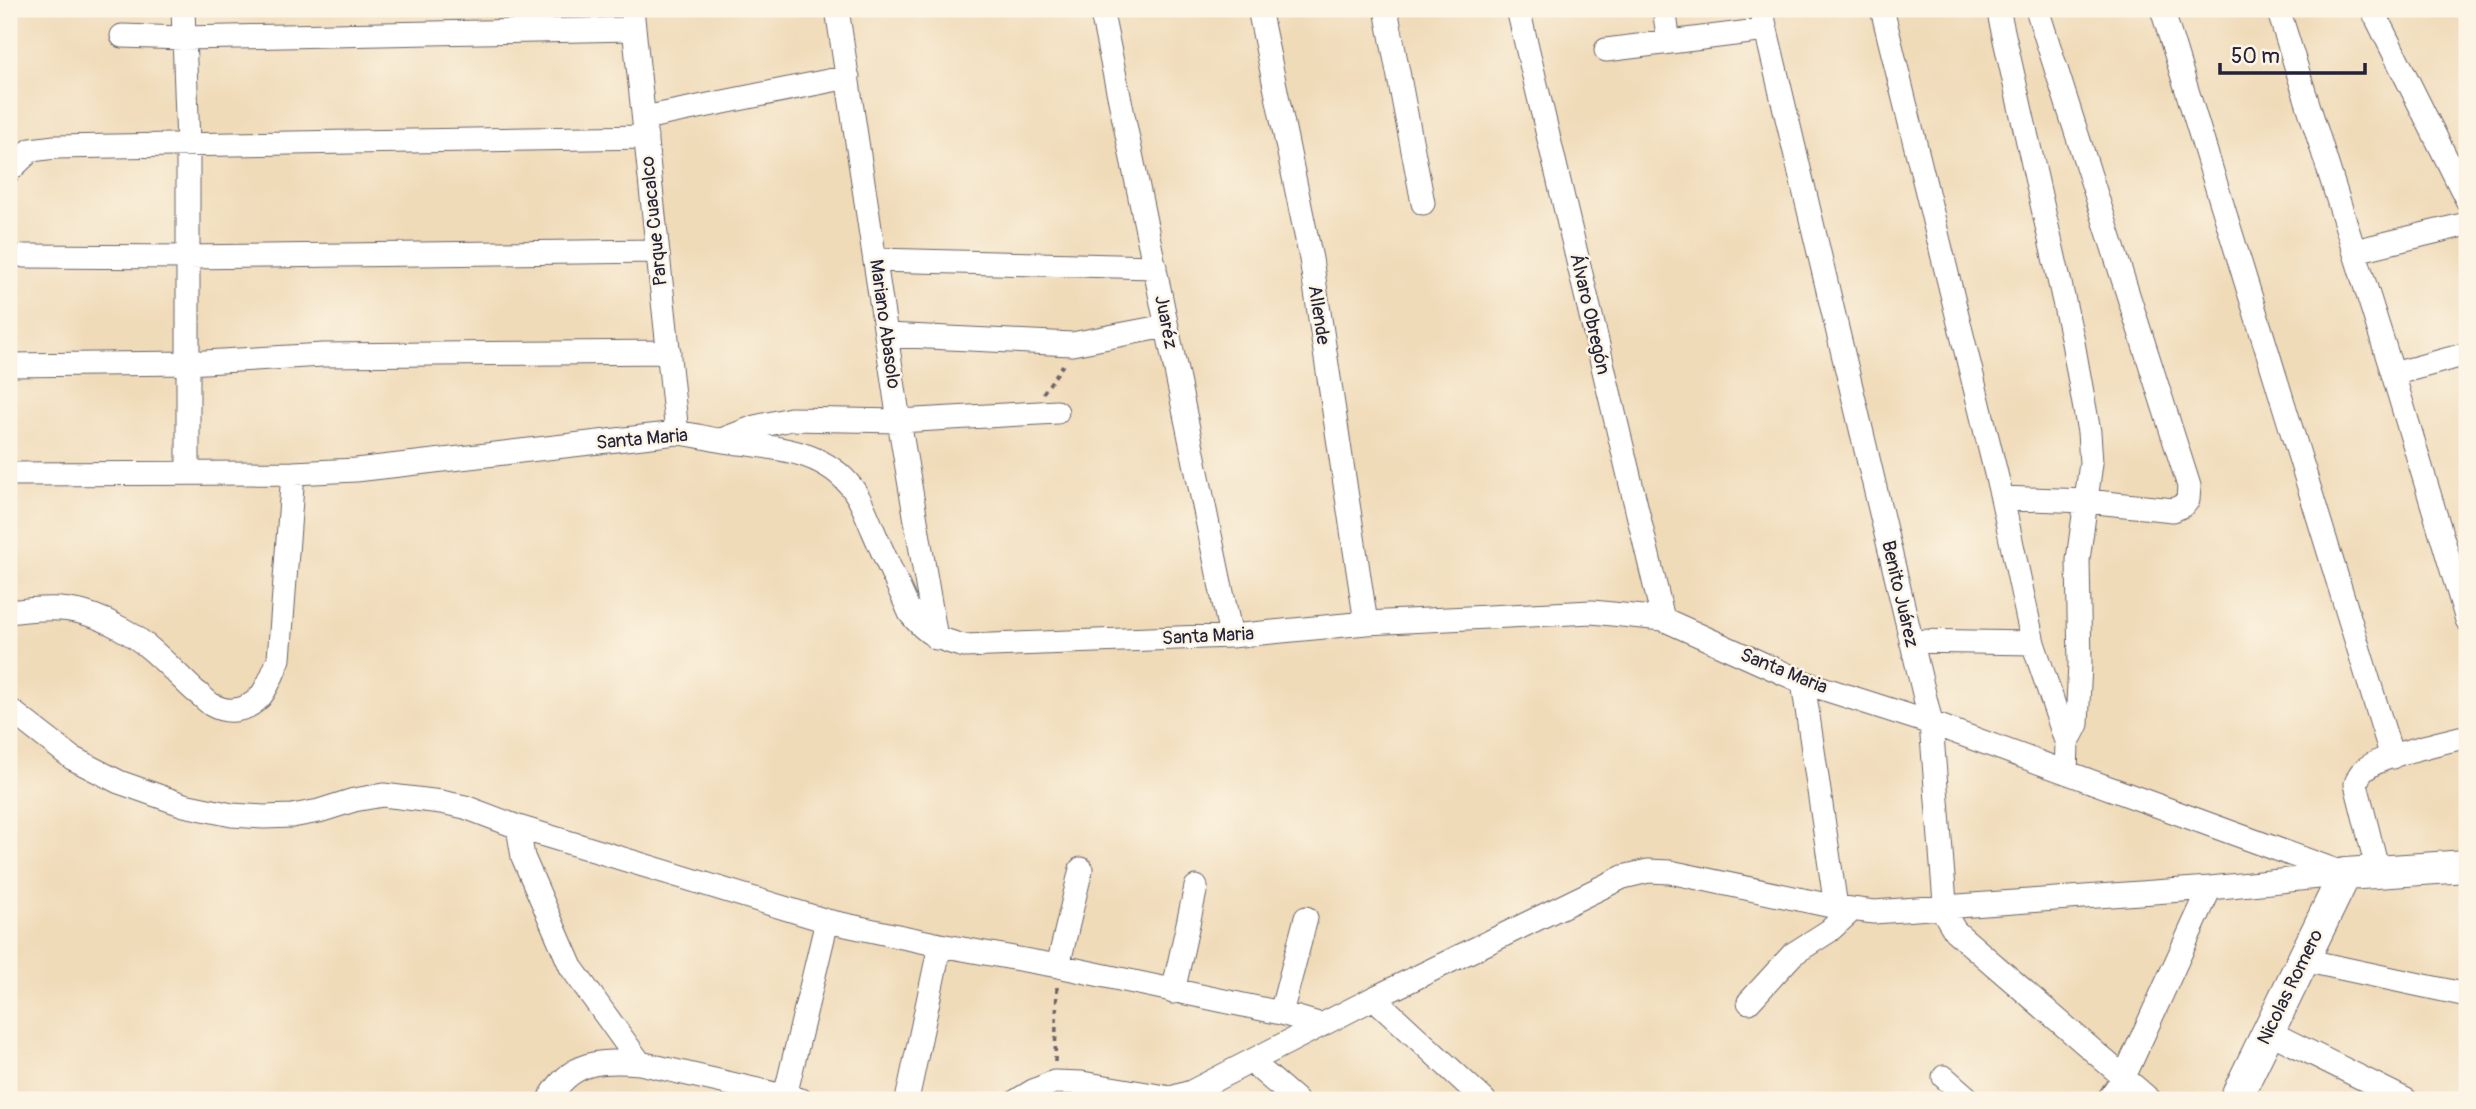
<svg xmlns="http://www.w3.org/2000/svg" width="2476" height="1109" font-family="Pangolin,sans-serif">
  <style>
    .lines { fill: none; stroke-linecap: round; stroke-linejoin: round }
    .minor-casing { stroke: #6a6367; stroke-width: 25 }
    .secondary-casing { stroke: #6a6367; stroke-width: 34 }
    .path { stroke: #6a6367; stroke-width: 3.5; stroke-dasharray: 5 5; stroke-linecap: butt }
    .minor { stroke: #fff; stroke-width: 23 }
    .secondary { stroke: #fff; stroke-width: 32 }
    .labels { text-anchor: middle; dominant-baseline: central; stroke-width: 5; stroke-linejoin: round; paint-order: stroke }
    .street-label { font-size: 19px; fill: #22223b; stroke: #fcf5e5 }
  </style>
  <rect width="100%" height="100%" fill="#fcf5e5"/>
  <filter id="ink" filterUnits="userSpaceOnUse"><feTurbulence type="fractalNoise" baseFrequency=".0143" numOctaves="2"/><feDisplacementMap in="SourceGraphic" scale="14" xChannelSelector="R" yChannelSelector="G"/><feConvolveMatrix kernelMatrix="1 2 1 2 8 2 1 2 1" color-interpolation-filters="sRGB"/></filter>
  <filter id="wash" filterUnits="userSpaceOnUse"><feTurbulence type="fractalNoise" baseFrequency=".00686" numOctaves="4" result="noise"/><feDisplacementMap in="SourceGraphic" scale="28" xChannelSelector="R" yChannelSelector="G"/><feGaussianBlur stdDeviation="1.57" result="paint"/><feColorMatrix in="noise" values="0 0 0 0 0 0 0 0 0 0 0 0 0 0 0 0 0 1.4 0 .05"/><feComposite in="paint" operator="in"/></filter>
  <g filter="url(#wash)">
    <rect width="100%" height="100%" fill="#f0dbb9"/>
  </g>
  <g filter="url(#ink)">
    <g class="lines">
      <defs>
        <path id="minor" d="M 183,9 L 188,144 L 188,473
          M 632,9 L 677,433
          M 837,9 L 899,421 L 936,638
          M 1101,9 L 1231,636
          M 1259,9 L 1311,259 L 1366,623
          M 1386,9 L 1423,203
          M 1518,9 L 1663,619
          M 1664,9 L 1669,42
          M 1761,9 L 1931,723 L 1946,916 L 1955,931 L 2150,1100
          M 1882,9 L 2002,498 L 2033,643 L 2067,744 L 2066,772
          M 1998,9 L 2072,337 L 2089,432 L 2091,463 L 2078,560 L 2080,664 L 2077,724 L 2067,744
          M 2162,9 L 2392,757
          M 2278,9 L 2393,374 L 2467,620
          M 2372,9 L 2467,200
          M 122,36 L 183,38 L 632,29
          M 1606,50 L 1766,30
          M 644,118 L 848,77
          M 9,171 L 31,150 L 55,147 L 646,137
          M 2355,251 L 2467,224
          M 24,256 L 187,257 L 656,251
          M 876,260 L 1155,267
          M 887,335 L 1072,344 L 1166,326
          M 9,365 L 188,363 L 323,355 L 669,352
          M 2393,374 L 2467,354
          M 724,439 L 755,427 L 791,419 L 899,421 L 1057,412
          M 9,474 L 293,473 L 356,470 L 677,433 C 694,434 708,439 724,441 C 766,447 818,448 848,483 C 860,496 866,514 873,530 C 885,558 898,585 910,613 C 927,635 938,639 964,646 L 1231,636 L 1366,623 L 1592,612 L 1663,619 L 1803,682 L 1931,723 L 2345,874
          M 2002,498 L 2086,501 L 2173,510 L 2184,505 L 2188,500 L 2189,486 L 2037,9
          M 9,612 C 54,606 82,606 122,629 C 150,644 172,670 195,691 C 201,695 206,701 212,705 C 228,714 247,711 260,697 C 269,686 274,671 279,659 L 293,473
          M 1911,641 L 2033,643
          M 1803,682 L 1836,907
          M 9,709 L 72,758 L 119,782 L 184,805 L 232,815 L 264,817 L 292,816 L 319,811 L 354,800 L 383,795 L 441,802 L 465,807 L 518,827 L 827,921 L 940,945 L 1058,966 L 1281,1013 L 1322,1025
          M 518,827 L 523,857 L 571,967 L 640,1063
          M 2378,872 L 2356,784 C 2358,778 2359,774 2364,770 C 2383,754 2442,743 2467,736
          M 2303,960 L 2467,995
          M 1058,966 L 1081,869
          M 1173,992 L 1196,887
          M 1374,998 L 1484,1100
          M 1749,1002 L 1793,954 L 1829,931 L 1852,910
          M 1281,1013 L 1306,918
          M 2267,1031 L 2406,1100
          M 1252,1062 L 1296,1100
          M 1944,1077 L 1970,1100
          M 785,1096 L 827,921
          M 549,1100 C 570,1061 599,1060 640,1063 L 801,1100
          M 907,1100 L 940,945
          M 1018,1100 L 1033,1091 L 1054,1082 L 1082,1083 L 1171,1098 L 1191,1092 L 1374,998 L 1623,877 L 1648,871 L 1670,872 L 1836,907 L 1874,912 L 2210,888 L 2339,875
          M 2108,1100 L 2124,1077 L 2210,888"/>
        <path id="secondary" d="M 2235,1100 L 2345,874 L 2467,866"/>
      </defs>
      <use href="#minor" class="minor-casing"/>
      <use href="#secondary" class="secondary-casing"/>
      <path class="path" d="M 1043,393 L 1063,365
        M 1055,1062 L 1057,986"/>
      <use href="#minor" class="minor"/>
      <use href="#secondary" class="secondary"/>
    </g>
  </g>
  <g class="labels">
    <g class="street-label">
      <text transform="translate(654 221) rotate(-96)">Parque Cuacalco</text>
      <text transform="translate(1590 314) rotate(77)">Álvaro Obregón</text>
      <text transform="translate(1319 315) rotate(81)">Allende</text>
      <text transform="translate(1166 322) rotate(79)">Juaréz</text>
      <text transform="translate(885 324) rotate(82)">Mariano Abasolo</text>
      <text transform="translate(642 439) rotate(-5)">Santa Maria</text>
      <text transform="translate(1900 594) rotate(77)">Benito Juárez</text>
      <text transform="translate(1208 636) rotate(-3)">Santa Maria</text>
      <text transform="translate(1784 671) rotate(22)">Santa Maria</text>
      <text transform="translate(2290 987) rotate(-64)">Nicolas Romero</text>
    </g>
  </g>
  <rect width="2476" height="1109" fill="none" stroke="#fcf5e5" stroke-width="35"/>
  <path d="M2220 63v10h145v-10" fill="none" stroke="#22223b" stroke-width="3.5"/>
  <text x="2231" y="63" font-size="21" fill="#22223b" stroke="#fcf5e5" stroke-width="5" paint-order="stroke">50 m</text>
</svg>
